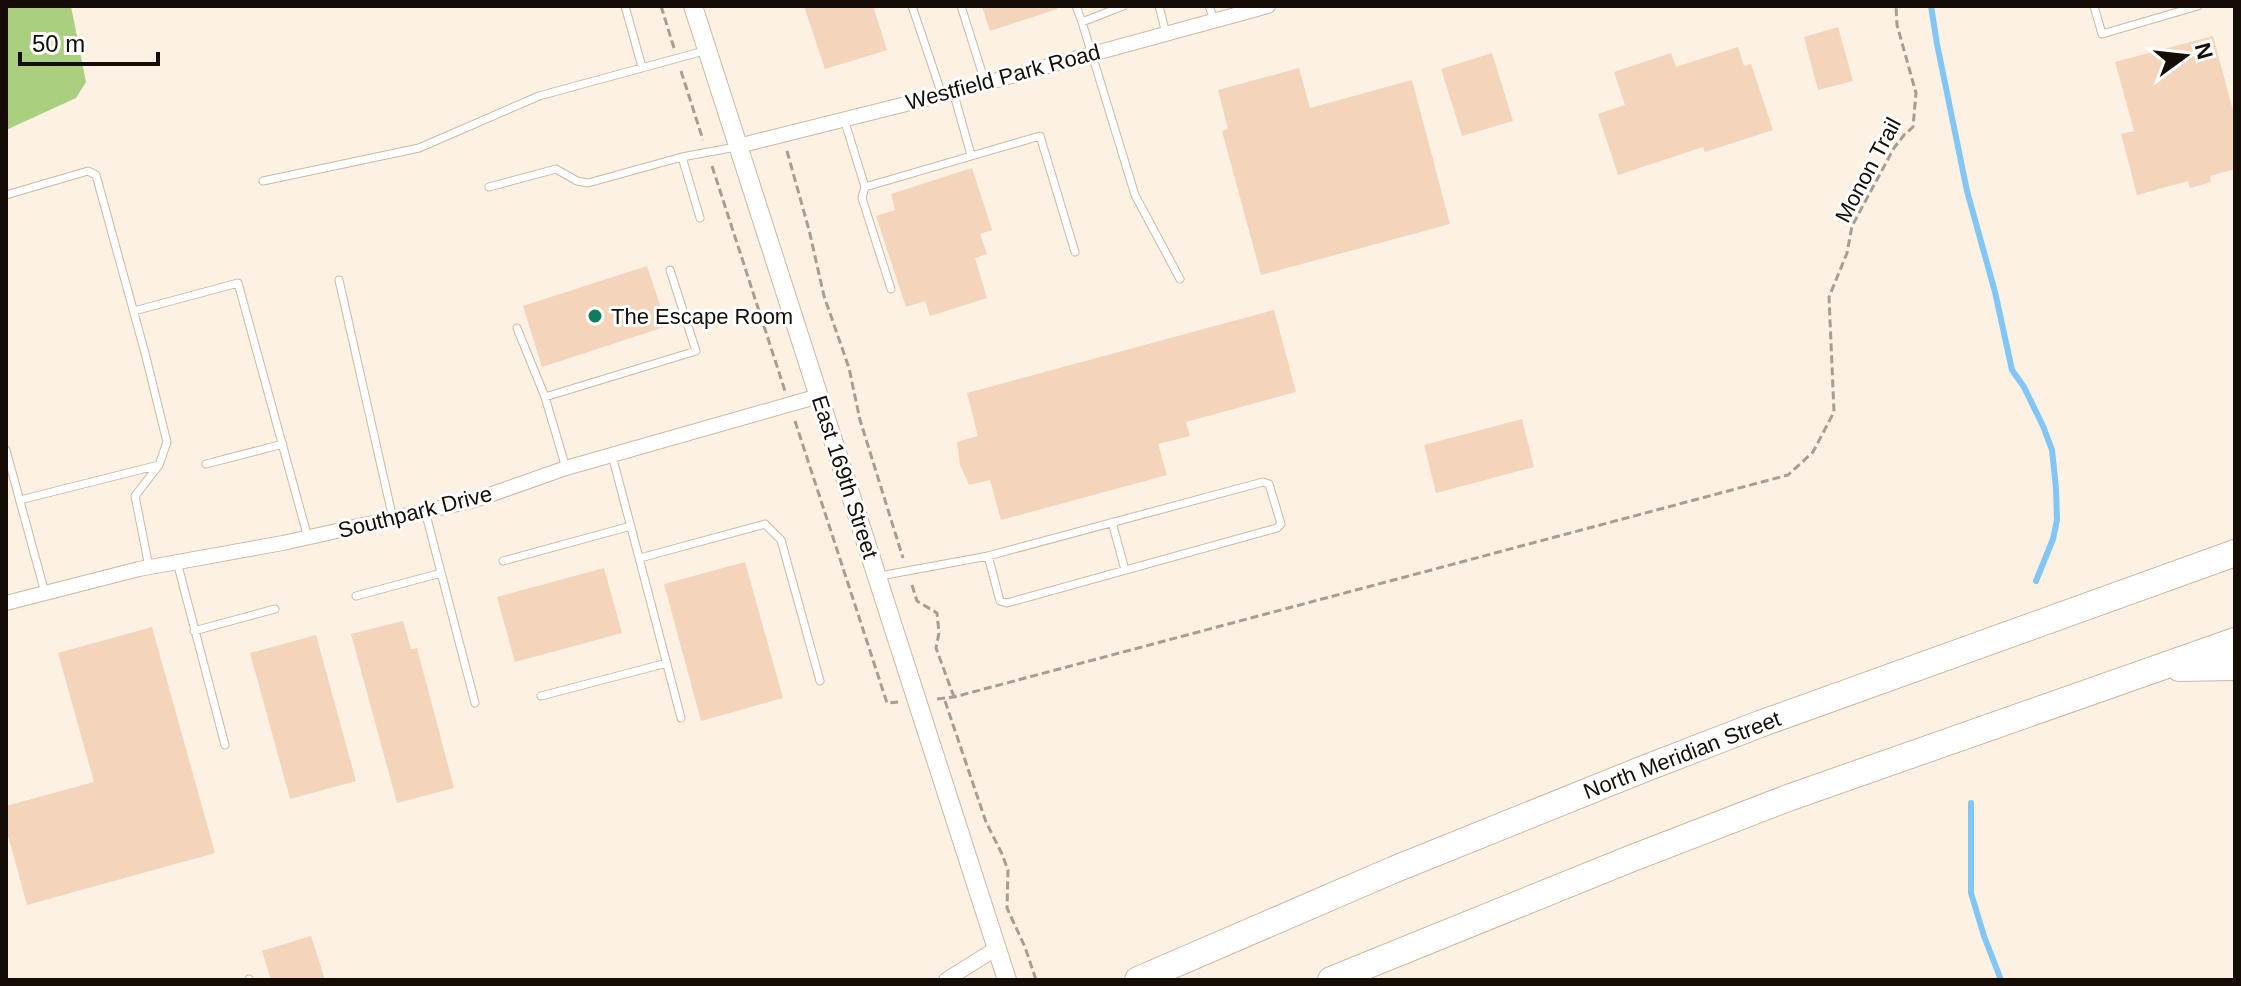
<svg xmlns="http://www.w3.org/2000/svg" width="2241" height="986" font-family="Arial,sans-serif">
  <style>
    .green { fill: #aacf7f }
    .lines { fill: none; stroke-linecap: round; stroke-linejoin: round }
    .stream { stroke: #81c6f6; stroke-width: 6 }
    .building { fill: #f4d4bb }
    .service-casing { stroke: #ccb9a2; stroke-width: 9 }
    .minor-casing { stroke: #ccb9a2; stroke-width: 16 }
    .tertiary-casing { stroke: #ccb9a2; stroke-width: 20 }
    .motorway-casing { stroke: #ccb9a2; stroke-width: 28 }
    .path { stroke: #a79d92; stroke-width: 3; stroke-dasharray: 8 4; stroke-linecap: butt }
    .service { stroke: #fff; stroke-width: 7 }
    .minor { stroke: #fff; stroke-width: 14 }
    .tertiary { stroke: #fff; stroke-width: 18 }
    .motorway { stroke: #fff; stroke-width: 26 }
    .poi-dot { fill: #0e7d59; stroke: #fff; stroke-width: 3 }
    .labels { text-anchor: middle; dominant-baseline: central; stroke-width: 6; stroke-linejoin: round; paint-order: stroke }
    .street-label { font-size: 22px; fill: #140d06; stroke: #fff }
    .poi-label { font-size: 22px; fill: #140d06; stroke: #fff; text-anchor: start }
  </style>
  <rect width="100%" height="100%" fill="#fdf1e3"/>
  <path class="green" d="M 6,6 L 71,6 L 86,82 L 76,98 L 6,130 Z"/>
  <g class="lines">
    <path class="stream" d="M 1931,6 L 1937,44 L 1967,191 L 1995,292 L 2012,370 L 2024,387 L 2043,426 L 2052,450 L 2056,488 L 2057,520 L 2053,539 L 2036,581
      M 1971,803 L 1971,893 L 1984,936 L 2001,980"/>
  </g>
  <path class="building" d="M 804,6 L 873,6 L 887,50 L 825,69 Z
    M 982,6 L 1057,6 L 1057,9 L 990,31 Z
    M 1838,27 L 1853,81 L 1818,90 L 1804,37 Z
    M 2213,36 L 2235,118 L 2235,169 L 2210,176 L 2211,182 L 2190,188 L 2188,181 L 2137,195 L 2121,134 L 2134,131 L 2115,62 Z
    M 1738,47 L 1744,66 L 1751,64 L 1773,130 L 1705,152 L 1703,147 L 1618,175 L 1598,114 L 1625,105 L 1614,72 L 1671,53 L 1676,67 Z
    M 1492,53 L 1513,121 L 1462,136 L 1441,69 Z
    M 1299,68 L 1310,108 L 1412,80 L 1450,224 L 1261,275 L 1222,131 L 1228,129 L 1218,90 Z
    M 972,168 L 992,230 L 980,234 L 987,254 L 975,258 L 987,298 L 930,316 L 925,301 L 906,307 L 876,216 L 895,210 L 891,194 Z
    M 647,266 L 667,326 L 542,367 L 523,306 Z
    M 1274,310 L 1296,392 L 1186,422 L 1190,436 L 1158,444 L 1167,475 L 1001,520 L 990,480 L 969,485 L 960,465 L 957,442 L 978,436 L 967,393 Z
    M 1522,419 L 1534,467 L 1436,493 L 1424,445 Z
    M 745,562 L 783,698 L 701,721 L 664,584 Z
    M 604,568 L 622,633 L 515,662 L 497,597 Z
    M 403,621 L 411,649 L 417,648 L 454,788 L 397,803 L 351,634 Z
    M 152,627 L 215,853 L 27,905 L 6,828 L 6,806 L 94,782 L 58,653 Z
    M 316,635 L 356,781 L 290,799 L 250,653 Z
    M 311,936 L 325,980 L 271,980 L 262,951 Z"/>
  <g class="lines">
    <defs>
      <path id="service" d="M 625,6 L 642,67
        M 912,6 L 942,95
        M 961,6 L 985,82
        M 1076,6 L 1082,22 L 1135,195 L 1180,279
        M 1159,6 L 1166,34
        M 1209,6 L 1214,20
        M 2094,6 L 2102,34 L 2198,6
        M 1082,22 L 1123,6
        M 953,91 L 971,155
        M 844,119 L 865,187 L 862,198 L 891,289
        M 682,157 L 700,218
        M 263,181 L 419,148 L 539,96 L 704,51
        M 489,187 L 556,169 L 577,181 L 588,183 L 682,157 L 736,147
        M 865,187 L 1040,136 L 1075,252
        M 6,195 L 88,171 L 96,175 L 145,353 L 167,442 L 159,465 L 135,496 L 149,567
        M 339,280 L 393,519
        M 134,311 L 238,283 L 308,538
        M 517,328 L 545,397 L 566,468
        M 545,397 L 696,351 L 670,270
        M 6,450 L 45,593
        M 612,455 L 681,718
        M 206,464 L 283,444
        M 20,500 L 159,465
        M 425,511 L 475,703
        M 1112,522 L 1125,570
        M 640,558 L 765,524 L 781,540 L 820,681
        M 503,561 L 631,526
        M 177,562 L 225,745
        M 880,576 L 988,556 L 1263,482 L 1269,484 L 1281,524 L 1277,528 L 1007,603 L 1000,601 L 988,556
        M 356,596 L 441,573
        M 194,631 L 275,609
        M 541,696 L 667,663
        M 249,979 L 249,980"/>
      <path id="minor" d="M 738,146 L 942,95 L 1268,6
        M 6,603 L 139,569 L 283,543 L 475,500 L 566,468 L 819,396
        M 946,980 L 997,948"/>
      <path id="tertiary" d="M 693,6 L 1007,980"/>
      <path id="motorway" d="M 2179,668 L 2235,667
        M 1138,980 L 1393,870 L 1641,770 L 1760,724 L 2235,553
        M 1331,980 L 1630,859 L 1788,798 L 2235,641"/>
    </defs>
    <use href="#service" class="service-casing"/>
    <use href="#minor" class="minor-casing"/>
    <use href="#tertiary" class="tertiary-casing"/>
    <use href="#motorway" class="motorway-casing"/>
    <path class="path" d="M 661,6 L 674,48
      M 681,71 L 703,140
      M 787,151 L 809,230 L 824,296 L 849,368 L 860,420 L 903,558
      M 712,166 L 785,391
      M 795,421 L 887,703 L 898,702
      M 912,585 L 917,601 L 937,613 L 939,633 L 936,648 L 954,697
      M 937,699 L 954,697 L 1788,475 L 1813,452 L 1834,412 L 1829,297 L 1847,253 L 1852,226 L 1894,148 L 1904,135 L 1913,127 L 1916,93 L 1897,25 L 1896,6
      M 945,701 L 986,822 L 1002,854 L 1008,870 L 1007,908 L 1025,947 L 1036,980"/>
    <use href="#service" class="service"/>
    <use href="#minor" class="minor"/>
    <use href="#tertiary" class="tertiary"/>
    <use href="#motorway" class="motorway"/>
  </g>
  <circle class="poi-dot" cx="595" cy="316" r="8"/>
  <g class="labels">
    <g class="street-label">
      <text transform="translate(1003 77) rotate(-15)">Westfield Park Road</text>
      <text transform="translate(1868 170) rotate(-62)">Monon Trail</text>
      <text transform="translate(845 477) rotate(72)">East 169th Street</text>
      <text transform="translate(415 512) rotate(-14)">Southpark Drive</text>
      <text transform="translate(1682 755) rotate(-21)">North Meridian Street</text>
    </g>
    <g class="poi-label">
      <text x="611" y="316">The Escape Room</text>
    </g>
  </g>
  <rect width="2241" height="986" fill="none" stroke="#140d06" stroke-width="16"/>
  <g transform="translate(2185 56) rotate(75)" stroke="#ffffff" stroke-width="6" paint-order="stroke">
  <path d="M0-6L14 30L0 20L-14 30Z" fill="#140d06"/>
  <text y="-12" font-size="22" font-weight="bold" text-anchor="middle" fill="#140d06">N</text>
  </g>
  <path d="M20 52v12h138v-12" fill="none" stroke="#140d06" stroke-width="4"/>
  <text x="32" y="52" font-size="24" fill="#140d06" stroke="#ffffff" stroke-width="6" paint-order="stroke">50 m</text>
</svg>
